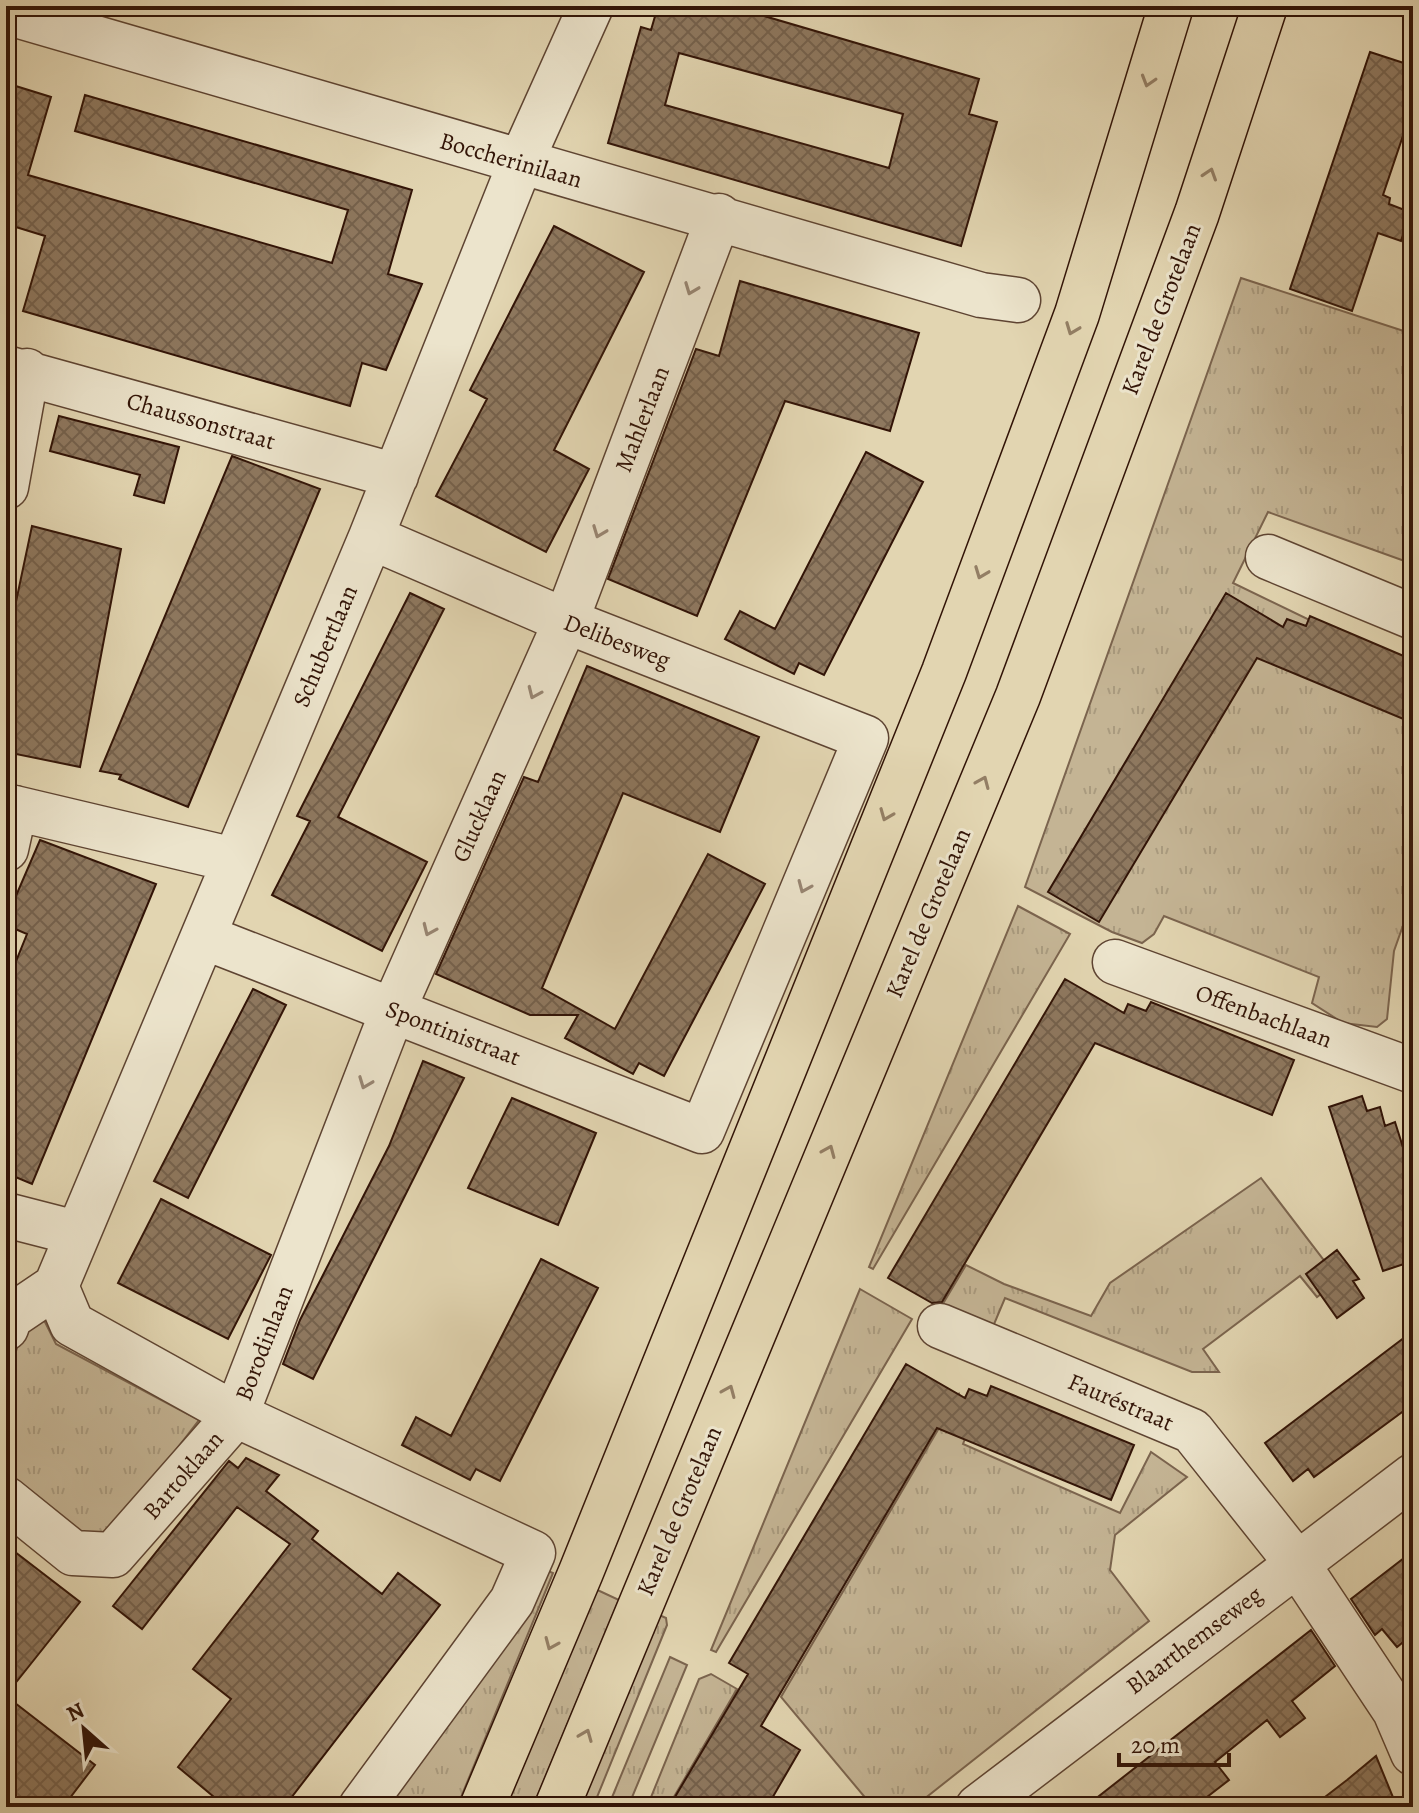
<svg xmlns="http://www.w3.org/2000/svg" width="1419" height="1813" font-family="Alegreya,serif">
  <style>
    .grass { fill: url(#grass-tufts); stroke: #7b644e; stroke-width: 2 }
    .building { fill: url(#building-cross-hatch); stroke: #321407; stroke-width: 2; fill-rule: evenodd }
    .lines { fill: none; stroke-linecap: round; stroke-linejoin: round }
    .minor-casing { stroke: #5e4432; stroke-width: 47 }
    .major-casing { stroke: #321407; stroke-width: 47 }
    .minor { stroke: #ece4cc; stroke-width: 44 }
    .major { stroke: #e2d5b1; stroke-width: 44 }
    .oneway { stroke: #937e64 }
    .oneway2 { stroke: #988673 }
    .labels { text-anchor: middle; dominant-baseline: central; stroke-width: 6; stroke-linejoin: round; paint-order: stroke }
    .street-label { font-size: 24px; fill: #321407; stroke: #ece4cc }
  </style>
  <defs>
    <pattern id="grass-tufts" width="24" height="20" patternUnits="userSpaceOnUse" patternTransform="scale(2)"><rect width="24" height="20" fill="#c4b494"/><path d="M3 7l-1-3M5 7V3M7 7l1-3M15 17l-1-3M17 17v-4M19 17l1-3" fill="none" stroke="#a99a7e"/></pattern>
    <pattern id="building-cross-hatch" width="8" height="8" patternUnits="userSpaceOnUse" patternTransform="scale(2)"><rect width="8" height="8" fill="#8e785f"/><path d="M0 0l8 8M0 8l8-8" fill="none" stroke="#75614c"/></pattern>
  </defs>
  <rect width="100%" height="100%" fill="#e2d5b1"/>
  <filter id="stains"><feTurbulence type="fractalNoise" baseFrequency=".0025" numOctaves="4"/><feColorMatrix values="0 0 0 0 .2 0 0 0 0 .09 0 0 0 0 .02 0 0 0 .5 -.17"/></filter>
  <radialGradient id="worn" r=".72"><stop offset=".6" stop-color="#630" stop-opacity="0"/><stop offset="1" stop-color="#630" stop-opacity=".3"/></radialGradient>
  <path class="grass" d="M 1241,278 L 1413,334 L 1413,564 L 1268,512 L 1233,583 L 1413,670 L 1413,897 L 1394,951 L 1387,1019 L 1377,1027 L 1343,1023 L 1312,1003 L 1319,977 L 1164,916 L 1154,934 L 1142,943 L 1112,932 L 1025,887 Z
    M 1018,906 L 1070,934 L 873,1269 L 869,1267 Z
    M 1261,1178 L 1339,1280 L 1317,1297 L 1300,1276 L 1203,1349 L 1219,1372 L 1192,1372 L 1005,1298 L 992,1329 L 941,1307 L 966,1265 L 1004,1284 L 1091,1316 L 1110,1283 Z
    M 860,1289 L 912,1319 L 716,1652 L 711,1650 Z
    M 43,1318 L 56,1344 L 199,1420 L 108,1538 L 78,1537 L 6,1475 L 6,1385 L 22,1331 Z
    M 959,1394 L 971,1424 L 963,1444 L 1120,1513 L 1151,1452 L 1187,1477 L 1115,1535 L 1110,1570 L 1149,1621 L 914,1807 L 873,1807 L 781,1697 Z
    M 543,1569 L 553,1573 L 457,1807 L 379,1807 Z
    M 591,1587 L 619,1600 L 533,1807 L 498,1807 Z
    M 657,1614 L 666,1618 L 667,1625 L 593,1807 L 576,1807 Z
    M 670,1657 L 687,1665 L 628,1807 L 608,1807 Z
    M 711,1674 L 737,1689 L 668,1807 L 647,1807 L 699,1679 Z"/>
  <path class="building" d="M 658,6 L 730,6 L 979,79 L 969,114 L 997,122 L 961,246 L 608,143 L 641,27 L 651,30 ZM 679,53 L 903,114 L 889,168 L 665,105 Z
    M 1370,52 L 1413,66 L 1413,106 L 1383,195 L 1390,198 L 1389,204 L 1410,212 L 1401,241 L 1378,233 L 1352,311 L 1290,289 Z
    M 6,83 L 51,97 L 28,175 L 332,263 L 348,210 L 75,131 L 85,95 L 412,190 L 388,274 L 422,284 L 386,370 L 362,363 L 350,406 L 23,311 L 45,236 L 6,224 Z
    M 554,226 L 644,272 L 554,450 L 589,469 L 546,552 L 436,496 L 487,399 L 470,390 Z
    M 740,281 L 919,333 L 890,431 L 785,401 L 697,616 L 608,579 L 696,349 L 719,356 Z
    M 59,416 L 179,447 L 164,503 L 134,495 L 140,475 L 50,451 Z
    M 866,452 L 923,482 L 824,675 L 799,663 L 794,674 L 725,639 L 740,611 L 775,629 Z
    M 232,456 L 320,489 L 188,807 L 119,779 L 121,775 L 100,771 Z
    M 32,526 L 121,549 L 80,767 L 6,752 L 6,649 Z
    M 410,593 L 444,609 L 338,817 L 427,862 L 382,951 L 272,895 L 310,821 L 297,816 Z
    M 1226,593 L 1283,627 L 1287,619 L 1306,626 L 1310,616 L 1413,660 L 1413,723 L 1257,658 L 1099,922 L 1048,892 Z
    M 587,666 L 759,737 L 720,832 L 623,793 L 542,988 L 615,1029 L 708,854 L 765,884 L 664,1076 L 639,1063 L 633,1074 L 565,1038 L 578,1015 L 530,1015 L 436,974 L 524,777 L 538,782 Z
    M 40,840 L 156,884 L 32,1184 L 6,1173 L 6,986 L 27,934 L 6,925 L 6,919 Z
    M 1065,979 L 1124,1013 L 1128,1004 L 1146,1011 L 1151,1002 L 1294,1060 L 1272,1115 L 1095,1043 L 942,1302 L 932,1303 L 888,1278 Z
    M 253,989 L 286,1005 L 188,1198 L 154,1181 Z
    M 423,1061 L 464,1078 L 313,1379 L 283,1364 L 300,1320 L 389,1146 Z
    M 1362,1096 L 1367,1111 L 1380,1107 L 1385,1126 L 1395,1122 L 1413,1179 L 1413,1261 L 1383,1271 L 1329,1107 Z
    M 512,1098 L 596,1133 L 558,1225 L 468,1188 Z
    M 161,1199 L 271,1255 L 228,1339 L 118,1283 Z
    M 1337,1250 L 1359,1279 L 1353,1281 L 1364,1298 L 1337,1318 L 1306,1274 Z
    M 541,1259 L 598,1288 L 500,1481 L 476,1469 L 470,1480 L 402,1445 L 416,1417 L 451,1436 Z
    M 1413,1331 L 1413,1404 L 1314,1477 L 1308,1469 L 1293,1481 L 1265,1443 Z
    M 906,1364 L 965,1398 L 969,1389 L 987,1396 L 991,1386 L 1134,1445 L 1111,1500 L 937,1428 L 761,1726 L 800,1750 L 767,1807 L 669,1807 L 748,1674 L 729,1663 Z
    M 246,1458 L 279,1475 L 266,1491 L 318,1531 L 312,1539 L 382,1594 L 398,1573 L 440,1605 L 284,1807 L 226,1807 L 178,1767 L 231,1699 L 193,1669 L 290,1544 L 237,1507 L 142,1629 L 113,1606 L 229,1461 L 238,1468 Z
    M 6,1545 L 80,1602 L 6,1695 Z
    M 1413,1551 L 1413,1634 L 1397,1647 L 1382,1629 L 1375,1635 L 1351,1599 Z
    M 1311,1630 L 1335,1666 L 1292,1701 L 1305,1718 L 1280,1737 L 1267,1720 L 1215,1762 L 1229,1780 L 1194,1807 L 1085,1807 Z
    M 6,1696 L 95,1765 L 63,1807 L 6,1807 Z
    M 1376,1756 L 1397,1807 L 1312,1807 L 1347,1780 Z"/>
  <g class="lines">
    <defs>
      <path id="minor" d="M 6,12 L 981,295 L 1018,300
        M 6,368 L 396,476
        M 6,487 L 27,371
        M 1268,557 L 1413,617
        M 6,806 L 234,860
        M 6,849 L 15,808
        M 204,937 L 702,1131 L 866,738 L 566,621 L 371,537
        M 1115,962 L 1413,1071
        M 6,1215 L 76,1233
        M 56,1286 L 371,537 L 520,164 L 591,6
        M 56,1286 L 72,1324 L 236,1415 L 533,1553 L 512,1601 L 361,1807
        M 940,1326 L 1192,1431 L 1296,1562 L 1395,1711 L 1413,1753
        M 6,1328 L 10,1317 L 56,1286
        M 6,1499 L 73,1553 L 113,1555 L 236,1415 L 393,1010 L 566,621 L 719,216
        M 978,1807 L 1413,1476"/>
      <path id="major" d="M 482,1807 L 581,1572 L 944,672 L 1077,314 L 1171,6
        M 557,1807 L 1018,696 L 1197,213 L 1265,6"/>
    </defs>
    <use href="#minor" class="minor-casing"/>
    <use href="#major" class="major-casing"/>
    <use href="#minor" class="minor"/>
    <use href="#major" class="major"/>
  </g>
  <defs><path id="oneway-chevron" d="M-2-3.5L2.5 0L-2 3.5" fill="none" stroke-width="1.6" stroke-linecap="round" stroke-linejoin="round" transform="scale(2)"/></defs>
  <g class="oneway">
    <use href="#oneway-chevron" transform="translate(1148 81) rotate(107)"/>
    <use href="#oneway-chevron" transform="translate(1210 174) rotate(-72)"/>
    <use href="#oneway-chevron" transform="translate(1072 329) rotate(111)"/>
    <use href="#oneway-chevron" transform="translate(981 573) rotate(111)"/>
    <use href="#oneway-chevron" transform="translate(983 782) rotate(-67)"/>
    <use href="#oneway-chevron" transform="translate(886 815) rotate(112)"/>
    <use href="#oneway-chevron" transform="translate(829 1151) rotate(-67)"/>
    <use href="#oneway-chevron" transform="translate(729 1391) rotate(-67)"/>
    <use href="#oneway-chevron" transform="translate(551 1644) rotate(113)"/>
    <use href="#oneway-chevron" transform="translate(586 1735) rotate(-68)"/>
  </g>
  <g class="oneway2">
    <use href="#oneway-chevron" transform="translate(691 289) rotate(111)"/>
    <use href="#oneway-chevron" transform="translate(599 532) rotate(111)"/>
    <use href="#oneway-chevron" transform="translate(534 693) rotate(114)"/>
    <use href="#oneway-chevron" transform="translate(804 887) rotate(113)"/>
    <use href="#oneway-chevron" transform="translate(429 930) rotate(114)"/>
    <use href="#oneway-chevron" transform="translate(365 1083) rotate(111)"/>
  </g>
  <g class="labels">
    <g class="street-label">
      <text transform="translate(511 160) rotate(16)">Boccherinilaan</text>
      <text transform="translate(1161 309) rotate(-69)">Karel de Grotelaan</text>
      <text transform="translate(642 419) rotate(-69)">Mahlerlaan</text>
      <text transform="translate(201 421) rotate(16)">Chaussonstraat</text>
      <text transform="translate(617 641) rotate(21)">Delibesweg</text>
      <text transform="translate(325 646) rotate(-67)">Schubertlaan</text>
      <text transform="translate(479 816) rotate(-66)">Glucklaan</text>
      <text transform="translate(928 913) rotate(-67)">Karel de Grotelaan</text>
      <text transform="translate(1264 1016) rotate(20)">Offenbachlaan</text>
      <text transform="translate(453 1033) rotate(21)">Spontinistraat</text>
      <text transform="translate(264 1343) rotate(-69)">Borodinlaan</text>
      <text transform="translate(1121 1402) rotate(23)">Fauréstraat</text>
      <text transform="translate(183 1475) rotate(-49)">Bartoklaan</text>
      <text transform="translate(679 1511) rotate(-67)">Karel de Grotelaan</text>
      <text transform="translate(1194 1640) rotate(-37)">Blaarthemseweg</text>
    </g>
  </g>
  <rect width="1419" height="1813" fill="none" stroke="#e2d5b1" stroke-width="32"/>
  <rect x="8" y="8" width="1403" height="1797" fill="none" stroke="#321407" stroke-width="4"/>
  <rect x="16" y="16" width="1387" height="1781" fill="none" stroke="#321407" stroke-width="2"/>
  <g transform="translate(84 1729) rotate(333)" stroke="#ece4cc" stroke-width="6" paint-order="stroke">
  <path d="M0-6L14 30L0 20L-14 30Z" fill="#321407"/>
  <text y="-12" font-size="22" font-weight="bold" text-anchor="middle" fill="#321407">N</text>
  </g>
  <path d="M1119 1753v12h110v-12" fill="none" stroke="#321407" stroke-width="4"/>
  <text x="1131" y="1753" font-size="24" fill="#321407" stroke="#ece4cc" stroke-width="6" paint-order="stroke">20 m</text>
  <rect width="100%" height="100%" filter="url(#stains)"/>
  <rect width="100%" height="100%" fill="url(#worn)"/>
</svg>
